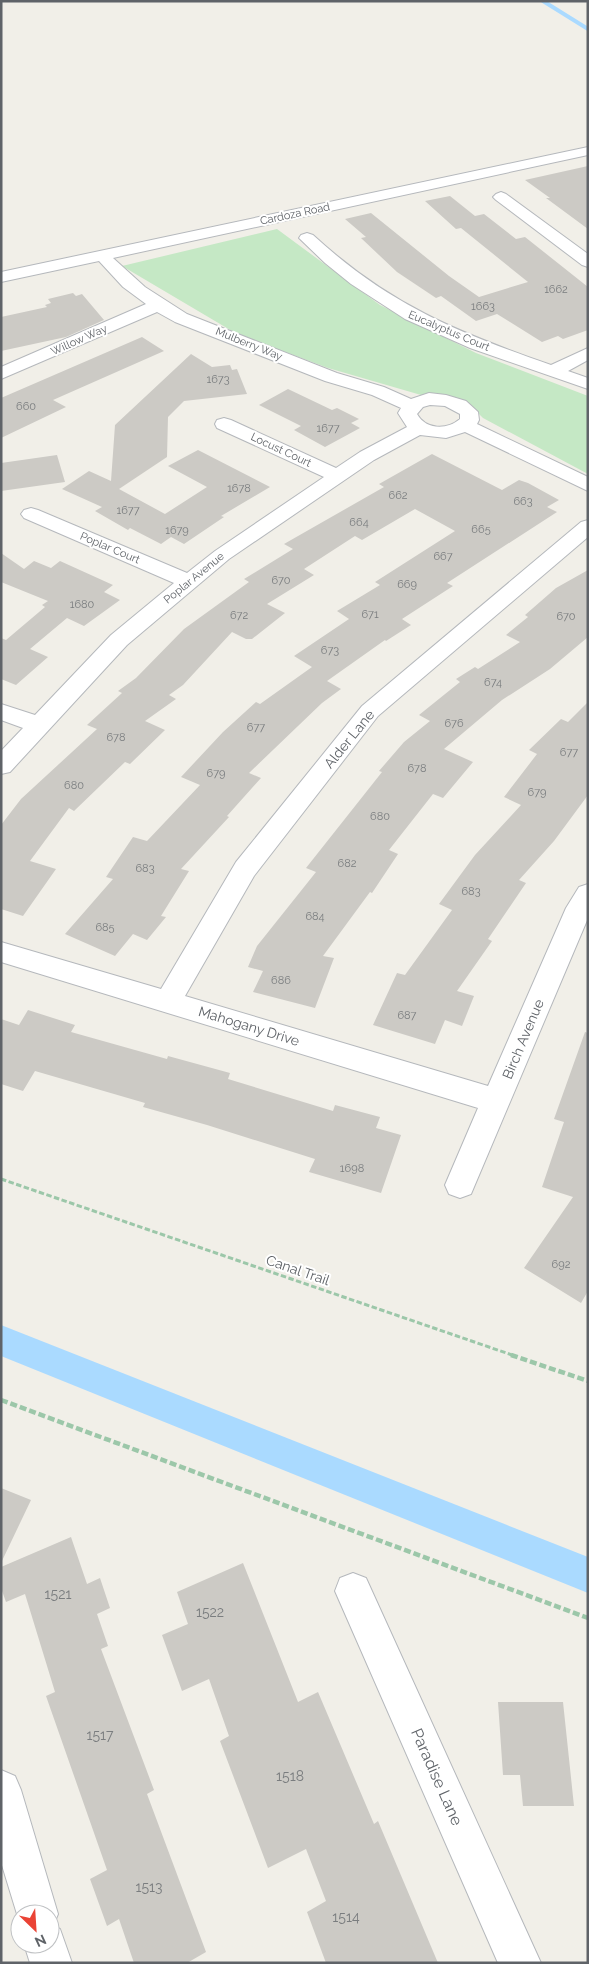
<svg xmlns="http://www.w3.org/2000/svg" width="589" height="1964" font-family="Raleway,sans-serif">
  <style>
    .green { fill: #c5e8c5 }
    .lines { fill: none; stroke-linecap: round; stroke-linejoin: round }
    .stream { stroke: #aadaff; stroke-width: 4 }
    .canal { fill: #aadaff; fill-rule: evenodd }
    .building { fill: #cccac5 }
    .street-casing { stroke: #b5b8bc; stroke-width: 2 }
    .path-far1 { stroke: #9cc7a9; stroke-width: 3; stroke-dasharray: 5.5 2.5; stroke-linecap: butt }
    .path { stroke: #9cc7a9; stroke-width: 4.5; stroke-dasharray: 7 3; stroke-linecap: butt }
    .street { fill: #fff; fill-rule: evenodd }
    .labels { text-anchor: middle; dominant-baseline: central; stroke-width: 4; stroke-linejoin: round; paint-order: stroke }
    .far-street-label { font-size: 11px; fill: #5f6368; stroke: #fff }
    .number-label { font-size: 11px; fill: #7a7d7f }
    .street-label { font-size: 14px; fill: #5f6368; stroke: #fff }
    .near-number-label { font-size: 14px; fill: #7a7d7f }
    .near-street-label { font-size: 16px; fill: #5f6368; stroke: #fff }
  </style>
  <rect width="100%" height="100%" fill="#f1efe8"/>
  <path class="green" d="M 277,229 L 380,305 L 476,353 L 588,396 L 588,474 L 483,418 L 467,402 L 453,397 L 421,395 L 328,368 L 237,334 L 122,266 Z"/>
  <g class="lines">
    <path class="stream" d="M 543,1 L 588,29"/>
    <path class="canal" d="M 1,1325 L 588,1557 L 588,1593 L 1,1356 Z"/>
  </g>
  <path class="building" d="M 588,166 L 588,229 L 546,198 L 550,198 L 525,180 Z
    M 450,196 L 475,216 L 484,214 L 516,239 L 525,237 L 588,287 L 588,330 L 563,339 L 558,336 L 542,342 L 497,314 L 476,321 L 441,296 L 436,298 L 397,272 L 361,238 L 366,237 L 345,219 L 371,213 L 449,276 L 479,297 L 528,282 L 461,228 L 456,229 L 425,201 Z
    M 73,293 L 76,296 L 82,294 L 104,320 L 66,337 L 1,351 L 1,317 L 47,307 L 45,305 L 51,303 L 48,299 Z
    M 142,337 L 164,351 L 53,400 L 66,407 L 1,438 L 1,398 Z
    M 191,354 L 212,367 L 230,365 L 232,370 L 237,369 L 247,394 L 184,401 L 168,417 L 167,457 L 119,489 L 165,514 L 207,487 L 168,466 L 198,450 L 270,487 L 221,516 L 224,517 L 184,544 L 171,537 L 161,544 L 130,528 L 128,530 L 95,511 L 102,507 L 62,489 L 89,471 L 111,481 L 115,425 Z
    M 288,389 L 332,410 L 337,408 L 359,419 L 351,423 L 360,428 L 325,447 L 294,430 L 301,426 L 259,405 Z
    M 432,454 L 502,490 L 519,480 L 528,483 L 559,500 L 547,507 L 557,512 L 447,583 L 453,586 L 402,619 L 411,625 L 386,641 L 385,640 L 327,681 L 341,689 L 322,703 L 249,773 L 261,778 L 227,816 L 229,817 L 181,869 L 189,871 L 161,916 L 166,917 L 147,940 L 133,934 L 115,956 L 65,934 L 113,879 L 106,877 L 133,837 L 147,841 L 200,785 L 181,777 L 223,732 L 256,702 L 260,704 L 312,667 L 294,656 L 349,619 L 337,611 L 380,585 L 375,582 L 455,531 L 415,509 L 362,540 L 355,536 L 304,569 L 314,575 L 267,604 L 285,613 L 252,639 L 246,639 L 232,632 L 183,685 L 169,695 L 176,699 L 145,721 L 165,730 L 130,764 L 125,762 L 74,811 L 69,808 L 30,861 L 56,869 L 23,916 L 1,909 L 1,825 L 21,799 L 97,729 L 87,725 L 122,693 L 118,691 L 136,678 L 184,629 L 249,582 L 244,579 L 293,549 L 284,544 L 384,487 L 379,484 Z
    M 57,455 L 65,482 L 1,491 L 1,463 Z
    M 1,553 L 24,569 L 34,561 L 51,568 L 60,561 L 113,585 L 104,592 L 120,600 L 84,626 L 67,618 L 30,649 L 48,657 L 16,685 L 1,679 L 1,638 L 6,640 L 45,607 L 42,605 L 48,601 L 1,582 Z
    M 588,570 L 588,637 L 550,669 L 502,700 L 444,749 L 473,762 L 443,798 L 433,794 L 389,850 L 398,854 L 372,893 L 370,892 L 323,956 L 334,958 L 315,1008 L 253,992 L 263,971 L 248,967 L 257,946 L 316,872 L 306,868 L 382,772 L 379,771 L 404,742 L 430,721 L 419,715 L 460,682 L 456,679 L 475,667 L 478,669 L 520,642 L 506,635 L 528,617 L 525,615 L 556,588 Z
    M 588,702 L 588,795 L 554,841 L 519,880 L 526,883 L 488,939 L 492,941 L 457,991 L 474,996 L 462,1026 L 445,1020 L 435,1044 L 373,1025 L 397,973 L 405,975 L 452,910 L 439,904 L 475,855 L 521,805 L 504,797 L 537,754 L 529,750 L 561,719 L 568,722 Z
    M 28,1010 L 75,1025 L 71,1032 L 167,1059 L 168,1056 L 230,1073 L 228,1079 L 333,1111 L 335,1105 L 380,1117 L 376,1128 L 401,1135 L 381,1193 L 309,1172 L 315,1159 L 207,1125 L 143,1107 L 145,1103 L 35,1071 L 23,1091 L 1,1084 L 1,1019 L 19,1025 Z
    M 585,1032 L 588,1033 L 588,1291 L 581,1303 L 524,1268 L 573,1197 L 542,1187 L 564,1122 L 554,1119 Z
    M 1,1488 L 31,1500 L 1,1563 Z
    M 71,1537 L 87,1584 L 100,1578 L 110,1608 L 97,1614 L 108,1646 L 101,1649 L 154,1790 L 147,1794 L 206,1952 L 187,1963 L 134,1963 L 119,1919 L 107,1926 L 90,1879 L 107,1870 L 46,1696 L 55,1692 L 25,1594 L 6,1602 L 1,1588 L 1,1567 Z
    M 243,1563 L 298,1702 L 318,1692 L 374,1824 L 378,1821 L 438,1963 L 326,1963 L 307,1912 L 326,1901 L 306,1849 L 268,1868 L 220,1741 L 229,1736 L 209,1679 L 182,1691 L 162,1635 L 188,1624 L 177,1592 Z
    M 498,1702 L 563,1702 L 574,1806 L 523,1806 L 520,1775 L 503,1775 Z"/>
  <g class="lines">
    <defs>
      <path id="street" d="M 588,147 L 588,155 L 113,258 L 145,287 L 187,314 L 337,373 L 384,387 L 411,399 L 429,393 L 446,395 L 466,401 L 478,412 L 479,420 L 477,424 L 588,477 L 588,491 L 465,432 L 446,438 L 420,435 L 374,460 L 229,559 L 127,645 L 10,772 L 1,774 L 1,751 L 23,728 L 1,720 L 1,704 L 35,715 L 111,635 L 174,583 L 24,518 L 21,514 L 24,510 L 31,508 L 38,510 L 187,573 L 215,551 L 324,477 L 217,428 L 215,424 L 217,420 L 224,418 L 231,420 L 336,468 L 360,452 L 407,427 L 398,413 L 401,408 L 372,395 L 325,381 L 175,322 L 157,312 L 1,379 L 1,367 L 146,304 L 123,287 L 99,261 L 1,282 L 1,272 ZM 430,405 L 445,406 L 460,414 L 460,419 C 447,430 426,430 417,414 L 423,407 Z
        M 501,192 L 506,194 L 588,254 L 588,267 L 582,265 L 496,200 L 493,197 L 496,194 Z
        M 307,233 L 313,235 C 388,304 456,332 551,365 L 588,348 L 588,360 L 568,371 L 588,378 L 588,389 L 470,348 L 405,319 L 351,284 L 325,263 L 299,238 L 301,235 Z
        M 588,520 L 588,537 L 378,716 L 254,876 L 185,996 L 488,1086 L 566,908 L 579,887 L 588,884 L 588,918 L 471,1194 L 460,1198 L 449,1194 L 445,1185 L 478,1108 L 1,962 L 1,942 L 161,989 L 236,862 L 362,706 L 581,522 Z
        M 353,1573 L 366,1578 L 541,1963 L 498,1963 L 335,1591 L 340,1578 Z
        M 1,1770 L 15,1776 L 21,1790 L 58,1914 L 53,1926 L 60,1929 L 72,1963 L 30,1963 L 24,1944 L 50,1944 L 50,1914 L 20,1914 L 20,1924 L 1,1862 Z"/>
    </defs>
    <use href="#street" class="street-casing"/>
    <path class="path-far1" d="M 1,1179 L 515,1356"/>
    <path class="path" d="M 511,1355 L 588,1381
      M 1,1400 L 588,1618"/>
    <use href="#street" class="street"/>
  </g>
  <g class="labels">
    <g class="far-street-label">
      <text transform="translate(295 214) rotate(-12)">Cardoza Road</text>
      <text transform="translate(449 331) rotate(23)">Eucalyptus Court</text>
      <text transform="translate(79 340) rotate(-24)">Willow Way</text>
      <text transform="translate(249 344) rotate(22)">Mulberry Way</text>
      <text transform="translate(281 450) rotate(25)">Locust Court</text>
      <text transform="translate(110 548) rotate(23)">Poplar Court</text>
      <text transform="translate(194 578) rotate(-39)">Poplar Avenue</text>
    </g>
    <g class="number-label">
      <text x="556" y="289">1662</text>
      <text x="483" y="306">1663</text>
      <text x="218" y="379">1673</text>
      <text x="26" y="406">660</text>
      <text x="328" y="428">1677</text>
      <text x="239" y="488">1678</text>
      <text x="398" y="495">662</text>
      <text x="523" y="501">663</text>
      <text x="128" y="510">1677</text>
      <text x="359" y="522">664</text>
      <text x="481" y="529">665</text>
      <text x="177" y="530">1679</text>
      <text x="443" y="556">667</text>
      <text x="281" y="580">670</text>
      <text x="407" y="584">669</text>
      <text x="82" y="604">1680</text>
      <text x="370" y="614">671</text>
      <text x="239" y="615">672</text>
      <text x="566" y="616">670</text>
      <text x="330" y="650">673</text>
      <text x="493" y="682">674</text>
      <text x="454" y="723">676</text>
      <text x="256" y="727">677</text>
      <text x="116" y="737">678</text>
      <text x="569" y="752">677</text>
      <text x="417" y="768">678</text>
      <text x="216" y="773">679</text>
      <text x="74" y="785">680</text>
      <text x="537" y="792">679</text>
      <text x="380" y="816">680</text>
      <text x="347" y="863">682</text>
      <text x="145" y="868">683</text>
      <text x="471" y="891">683</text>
      <text x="315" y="916">684</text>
      <text x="105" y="927">685</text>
      <text x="281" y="980">686</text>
      <text x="407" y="1015">687</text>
      <text x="352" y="1168">1698</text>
      <text x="561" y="1264">692</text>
    </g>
    <g class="street-label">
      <text transform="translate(349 739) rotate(-51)">Alder Lane</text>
      <text transform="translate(249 1026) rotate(17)">Mahogany Drive</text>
      <text transform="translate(523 1039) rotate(-67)">Birch Avenue</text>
      <text transform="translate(298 1270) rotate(19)">Canal Trail</text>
    </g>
    <g class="near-number-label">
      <text x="58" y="1594">1521</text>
      <text x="210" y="1612">1522</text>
      <text x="100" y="1735">1517</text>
      <text x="290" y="1776">1518</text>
      <text x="149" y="1887">1513</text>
      <text x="346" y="1917">1514</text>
    </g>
    <g class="near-street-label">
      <text transform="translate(437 1777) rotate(66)">Paradise Lane</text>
    </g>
  </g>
  <rect width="589" height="1964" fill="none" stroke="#5f6368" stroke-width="5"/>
  <g transform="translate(35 1929) rotate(155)"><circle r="24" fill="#ffffff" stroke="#bfc1c3"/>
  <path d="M0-4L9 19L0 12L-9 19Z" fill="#ea4335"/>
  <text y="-8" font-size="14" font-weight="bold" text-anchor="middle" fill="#5f6368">N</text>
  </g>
</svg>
